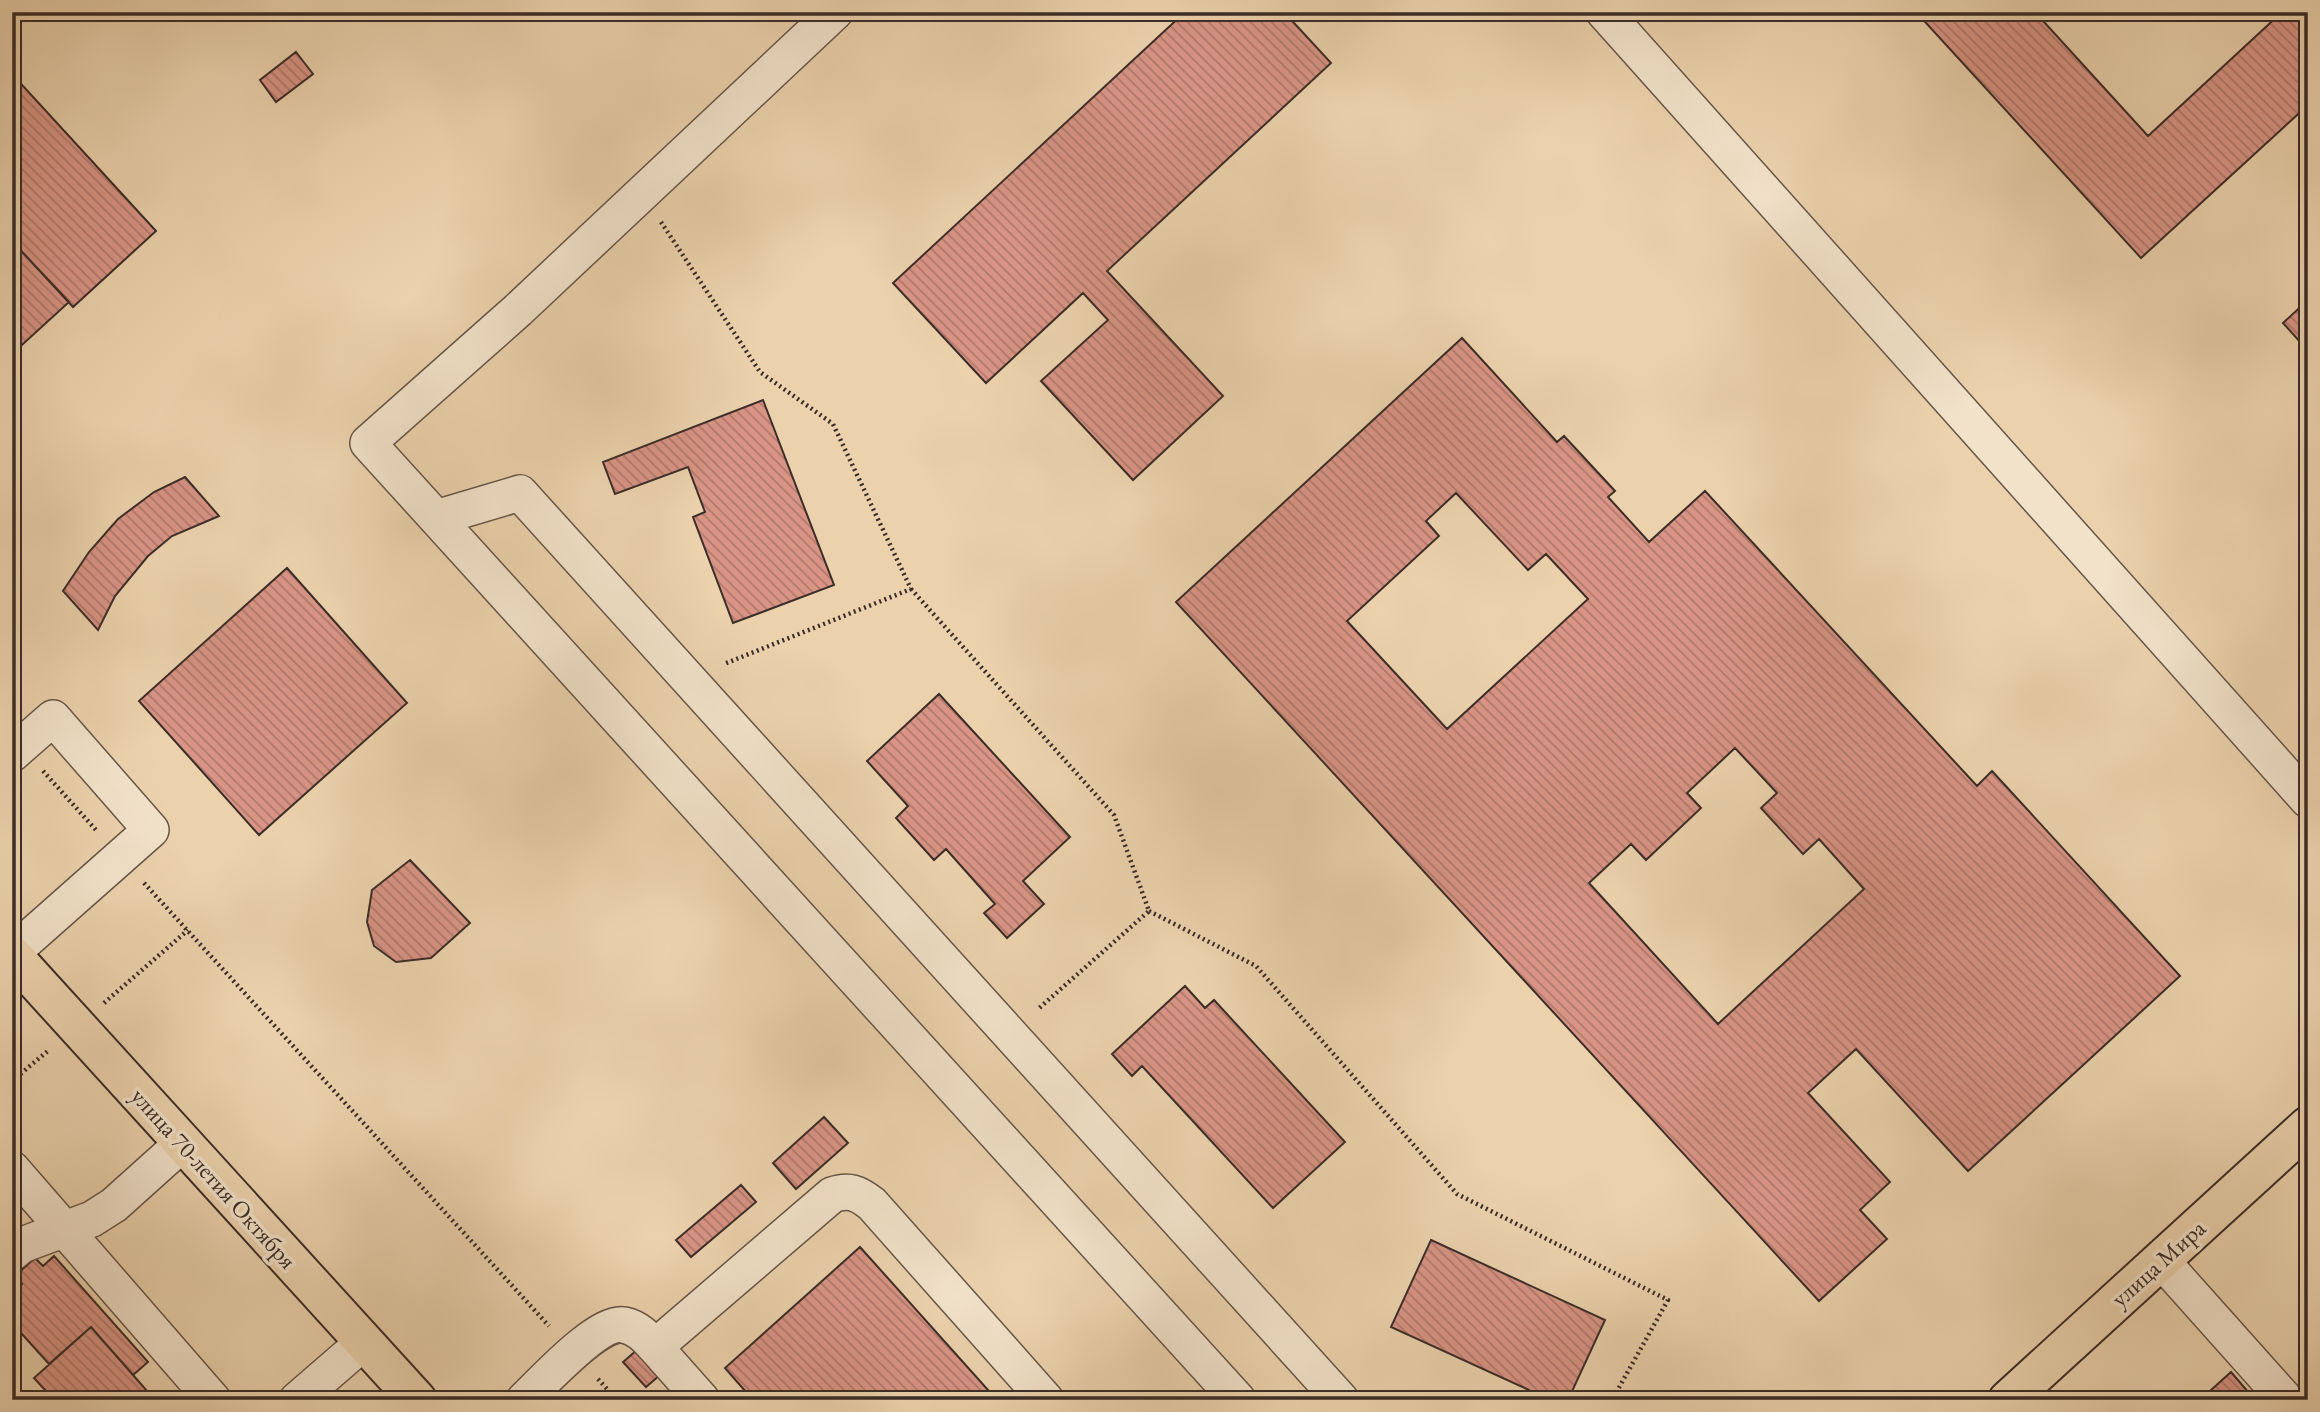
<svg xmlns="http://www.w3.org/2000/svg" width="2320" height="1412" font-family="'EB Garamond',serif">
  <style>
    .building { fill: url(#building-back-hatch); stroke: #3b2d28; stroke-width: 2; fill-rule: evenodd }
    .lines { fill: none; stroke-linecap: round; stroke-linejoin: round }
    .minor-casing { stroke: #675649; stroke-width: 38 }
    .major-casing { stroke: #3b2d28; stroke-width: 42 }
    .path { stroke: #3b2d28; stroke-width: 4.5; stroke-dasharray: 2 3.5; stroke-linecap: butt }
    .minor { stroke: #f2e2ca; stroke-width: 35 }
    .major { stroke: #ebd2ad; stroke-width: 38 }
    .labels { text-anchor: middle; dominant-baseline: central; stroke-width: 7; stroke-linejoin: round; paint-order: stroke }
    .street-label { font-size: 24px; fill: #3b2d28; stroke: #f2e2ca }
  </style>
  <defs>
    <pattern id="building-back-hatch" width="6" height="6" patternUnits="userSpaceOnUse" patternTransform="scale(1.75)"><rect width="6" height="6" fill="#d99485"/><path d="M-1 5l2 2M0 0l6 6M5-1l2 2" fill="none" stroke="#b1796d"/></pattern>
  </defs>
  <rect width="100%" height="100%" fill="#ebd2ad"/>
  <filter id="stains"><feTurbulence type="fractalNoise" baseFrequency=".00286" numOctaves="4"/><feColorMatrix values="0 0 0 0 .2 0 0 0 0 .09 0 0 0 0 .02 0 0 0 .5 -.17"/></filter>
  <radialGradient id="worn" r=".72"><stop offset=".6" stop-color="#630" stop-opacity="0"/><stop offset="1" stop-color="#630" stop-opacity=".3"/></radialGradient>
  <path class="building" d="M 1185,12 L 1284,12 L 1331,63 L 1107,271 L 1223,396 L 1133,480 L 1041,381 L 1108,320 L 1083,293 L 986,383 L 893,283 Z
    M 1916,12 L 2035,12 L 2148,136 L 2282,12 L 2308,12 L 2308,105 L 2141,258 Z
    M 296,52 L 313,74 L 276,102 L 260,80 Z
    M 12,74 L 156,231 L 73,307 L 12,241 Z
    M 12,241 L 69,302 L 12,354 Z
    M 2308,300 L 2308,336 L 2300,342 L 2283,323 Z
    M 1462,338 L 1557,442 L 1564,436 L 1615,491 L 1608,497 L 1649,542 L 1705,491 L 1977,786 L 1992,771 L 2180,976 L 1968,1171 L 1856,1049 L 1808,1093 L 1890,1182 L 1860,1210 L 1887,1239 L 1819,1301 L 1176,602 ZM 1456,493 L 1528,570 L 1546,554 L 1588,599 L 1447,729 L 1347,621 L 1439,536 L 1426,521 ZM 1735,748 L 1777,793 L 1761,808 L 1803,854 L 1819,839 L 1864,889 L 1718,1024 L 1589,883 L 1631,844 L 1646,860 L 1701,808 L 1687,793 Z
    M 763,400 L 834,585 L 733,623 L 693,517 L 705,512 L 688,467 L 615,494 L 603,462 Z
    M 185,477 L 219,516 L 172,536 L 148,556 L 115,596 L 98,630 L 63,591 L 89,552 L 118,519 L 154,492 Z
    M 287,568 L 407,703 L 259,835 L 139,701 Z
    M 939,694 L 1070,837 L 1023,881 L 1044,904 L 1007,938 L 984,913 L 995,904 L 946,849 L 934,860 L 896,818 L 908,806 L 867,761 Z
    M 410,860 L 470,923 L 431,958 L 396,962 L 374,946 L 367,922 L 372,890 Z
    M 1185,986 L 1205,1008 L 1214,1000 L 1345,1142 L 1273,1208 L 1142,1066 L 1132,1076 L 1112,1054 Z
    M 824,1117 L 848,1143 L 796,1189 L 773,1163 Z
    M 741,1185 L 756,1202 L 691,1257 L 676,1240 Z
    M 1431,1240 L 1605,1320 L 1568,1400 L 1525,1400 L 1529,1390 L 1391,1327 Z
    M 860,1247 L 997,1400 L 753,1400 L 725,1368 Z
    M 54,1256 L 148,1362 L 133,1375 L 91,1327 L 49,1364 L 12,1323 L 12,1293 L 22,1284 L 15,1276 L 35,1258 L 43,1266 Z
    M 91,1327 L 133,1375 L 155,1400 L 54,1400 L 34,1378 Z
    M 637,1350 L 660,1375 L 646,1387 L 623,1362 Z
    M 2231,1372 L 2255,1400 L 2200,1400 Z"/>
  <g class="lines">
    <defs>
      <path id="minor" d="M 835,12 L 518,310 L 368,443 L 1238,1400
        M 1604,12 L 2308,800
        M 436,518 L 520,493 L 1341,1400
        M 12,754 L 53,718 L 151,830 L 12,953
        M 12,1169 L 213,1400
        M 12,1253 L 22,1245 L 92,1219 L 114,1205 L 183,1143
        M 2161,1260 L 2286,1400
        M 655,1347 L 702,1400
        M 297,1400 L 364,1342
        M 524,1400 C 543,1382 599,1320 624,1325 C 638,1328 646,1337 655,1347 L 832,1195 C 849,1189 858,1193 872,1204 L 1046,1400"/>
      <path id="major" d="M 12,955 L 417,1400
        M 2008,1400 L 2308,1126"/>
    </defs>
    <use href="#minor" class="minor-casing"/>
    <use href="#major" class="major-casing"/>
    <path class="path" d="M 661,222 L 760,372 L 833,424 L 911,589 L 724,664
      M 911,589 L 1114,815 L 1149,911 L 1037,1010
      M 43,771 L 96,830
      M 144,883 L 549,1326
      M 1149,911 L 1256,966 L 1457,1194 L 1668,1300 L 1612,1400
      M 104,1003 L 188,930
      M 12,1081 L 49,1050
      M 598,1379 L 617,1400"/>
    <use href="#minor" class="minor"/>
    <use href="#major" class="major"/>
  </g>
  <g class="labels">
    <g class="street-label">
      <text transform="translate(214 1178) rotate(48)">улица 70-летия Октября</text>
      <text transform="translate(2158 1263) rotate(-42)">улица Мира</text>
    </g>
  </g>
  <rect width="2320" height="1412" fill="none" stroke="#ebd2ad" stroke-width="42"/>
  <rect x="14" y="14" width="2292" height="1384" fill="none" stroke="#3b2d28" stroke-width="3.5"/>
  <rect x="21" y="21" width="2278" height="1370" fill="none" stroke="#3b2d28" stroke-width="2"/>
  <rect width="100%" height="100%" filter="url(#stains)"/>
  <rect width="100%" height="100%" fill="url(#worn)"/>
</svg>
